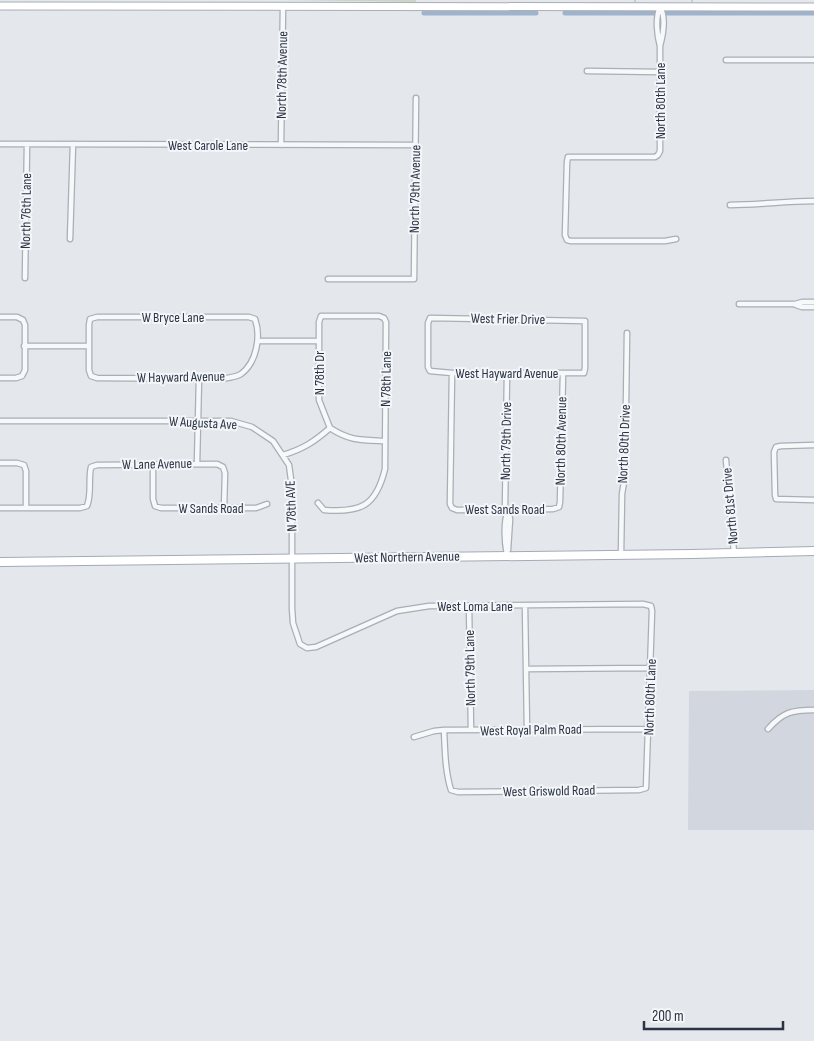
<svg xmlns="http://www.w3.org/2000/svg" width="814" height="1041" font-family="'Sofia Sans Condensed',sans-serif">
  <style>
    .built { fill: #d2d6de }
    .green { fill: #c9d6c5 }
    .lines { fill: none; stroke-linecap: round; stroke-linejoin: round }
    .stream { stroke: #9fb4cc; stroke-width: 1 }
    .canal { stroke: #9fb4cc; stroke-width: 5 }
    .street-casing { stroke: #a9aeb7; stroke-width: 7 }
    .secondary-casing { stroke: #a9aeb7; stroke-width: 9 }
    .primary-casing { stroke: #a3abb8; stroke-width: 10 }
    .street { stroke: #f7f8fa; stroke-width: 4.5 }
    .secondary { stroke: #fff; stroke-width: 7 }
    .primary { stroke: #fff; stroke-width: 8 }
    .labels { text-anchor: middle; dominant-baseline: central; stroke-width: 4; stroke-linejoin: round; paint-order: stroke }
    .street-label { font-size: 14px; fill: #2b3445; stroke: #f4f6f9 }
  </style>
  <rect width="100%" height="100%" fill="#e4e7ec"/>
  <path class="built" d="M 814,690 L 814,830 L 688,830 L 689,691 Z"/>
  <path class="green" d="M 282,0 L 416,0 L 416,2 Z"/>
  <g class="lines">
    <path class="stream" d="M 635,0 L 635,2
      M 692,2 L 692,0"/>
    <path class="canal" d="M 424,13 L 536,13
      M 565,13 L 814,13"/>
    <defs>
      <path id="street" d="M 660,7 C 666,17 663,35 660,46 L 660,151 L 658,155 L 655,157 L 568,157 L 567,162 L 565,235 L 567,240 L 571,241 L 665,241 L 676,239
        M 660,7 C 655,18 657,35 660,46
        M 726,60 L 814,60
        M 587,71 L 660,72
        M 0,144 L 415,145
        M 281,145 L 283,6
        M 730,205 C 758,205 786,201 814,201
        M 70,239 L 73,144
        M 25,278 L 27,144
        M 328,279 L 414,279 L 416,98
        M 739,304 L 795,304 L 802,302 L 814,302
        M 796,305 L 802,307 L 814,307
        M 0,317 L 17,317 L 23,320 L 25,325 L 25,370 L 22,376 L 16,378 L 0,378
        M 97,317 L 249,317 L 255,319 C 261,336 257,362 241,374 C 236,377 228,378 222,379 L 97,378 L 91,376 L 89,370 L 89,325 L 90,319 Z
        M 430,318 L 585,321 L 585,368 L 584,373 L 452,373 L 430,371 L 428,367 L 428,323 Z
        M 258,341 L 319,341
        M 24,346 L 89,346
        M 452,373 L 450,504 L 452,508 L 457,510 L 553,509 L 559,507 L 560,502 L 563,374
        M 0,421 L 231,421 L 252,427 L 273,441 L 289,465 L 292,487 L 292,608 L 293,623 L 300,644 L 307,648 L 316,647 L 397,611 L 429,606 L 643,604 L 651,606 L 652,611 L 646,788 L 639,790 L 458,792 L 451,790 C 445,771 445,750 444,730
        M 330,428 C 350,441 361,440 385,441
        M 814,445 L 781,446 L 776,447 L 774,452 L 775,495 L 776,499 L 814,500
        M 283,455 C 303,449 314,442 330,428
        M 726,460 L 734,553
        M 0,463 L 17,463 L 24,465 L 26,471 L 26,508
        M 197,464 L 199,378
        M 153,465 L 153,499 L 155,506 L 161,508 L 256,508 L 267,504
        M 318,503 L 324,510 C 361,513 376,506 385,469 L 386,322 L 384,318 L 379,316 L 321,316 L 319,322 L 319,400 L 330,428
        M 0,508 L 80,508 L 87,506 C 92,494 88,480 91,467 L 97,465 L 217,464 L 223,467 L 225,473 L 224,508
        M 505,509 L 507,373
        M 508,550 L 510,519 L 508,510
        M 621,554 L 622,494 L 625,476 L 627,333
        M 507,555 C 504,539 503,525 508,509
        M 469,606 L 471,730
        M 525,606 L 527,730
        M 526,669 L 651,668
        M 768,729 C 783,712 792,710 814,710
        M 414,737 L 434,731 L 444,730 L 649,729"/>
      <path id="secondary" d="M 0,6 L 814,7"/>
      <path id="primary" d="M 0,562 L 692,554 L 814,551"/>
    </defs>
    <use href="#street" class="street-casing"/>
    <use href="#secondary" class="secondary-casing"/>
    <use href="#primary" class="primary-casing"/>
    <use href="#street" class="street"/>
    <use href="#secondary" class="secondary"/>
    <use href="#primary" class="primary"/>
  </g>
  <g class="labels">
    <g class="street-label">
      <text transform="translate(282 75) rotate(-89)">North 78th Avenue</text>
      <text transform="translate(660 101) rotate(-90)">North 80th Lane</text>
      <text x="208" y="145">West Carole Lane</text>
      <text transform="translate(415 189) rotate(-89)">North 79th Avenue</text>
      <text transform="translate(26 211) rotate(-89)">North 76th Lane</text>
      <text x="173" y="317">W Bryce Lane</text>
      <text transform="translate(508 319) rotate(1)">West Frier Drive</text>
      <text transform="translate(319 373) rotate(-90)">N 78th Dr</text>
      <text x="507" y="373">West Hayward Avenue</text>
      <text transform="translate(181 377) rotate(-1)">W Hayward Avenue</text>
      <text transform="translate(386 379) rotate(-89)">N 78th Lane</text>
      <text transform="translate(203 423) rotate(3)">W Augusta Ave</text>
      <text transform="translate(506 441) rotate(-89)">North 79th Drive</text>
      <text transform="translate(561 441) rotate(-89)">North 80th Avenue</text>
      <text transform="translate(624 444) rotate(-88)">North 80th Drive</text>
      <text transform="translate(157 464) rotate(-1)">W Lane Avenue</text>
      <text transform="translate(291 506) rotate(-92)">N 78th AVE</text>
      <text transform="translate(730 506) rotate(-95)">North 81st Drive</text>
      <text x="211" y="508">W Sands Road</text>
      <text x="505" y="509">West Sands Road</text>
      <text transform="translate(407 557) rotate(-1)">West Northern Avenue</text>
      <text x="475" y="606">West Loma Lane</text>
      <text transform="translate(470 668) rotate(-91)">North 79th Lane</text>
      <text transform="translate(650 697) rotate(-88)">North 80th Lane</text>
      <text transform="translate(531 730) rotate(-1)">West Royal Palm Road</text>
      <text transform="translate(549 791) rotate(-1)">West Griswold Road</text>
    </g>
  </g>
  <path d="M644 1021v8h139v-8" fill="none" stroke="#2b3445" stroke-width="2.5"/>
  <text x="652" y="1021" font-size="15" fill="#2b3445" stroke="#f4f6f9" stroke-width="4" paint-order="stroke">200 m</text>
</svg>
